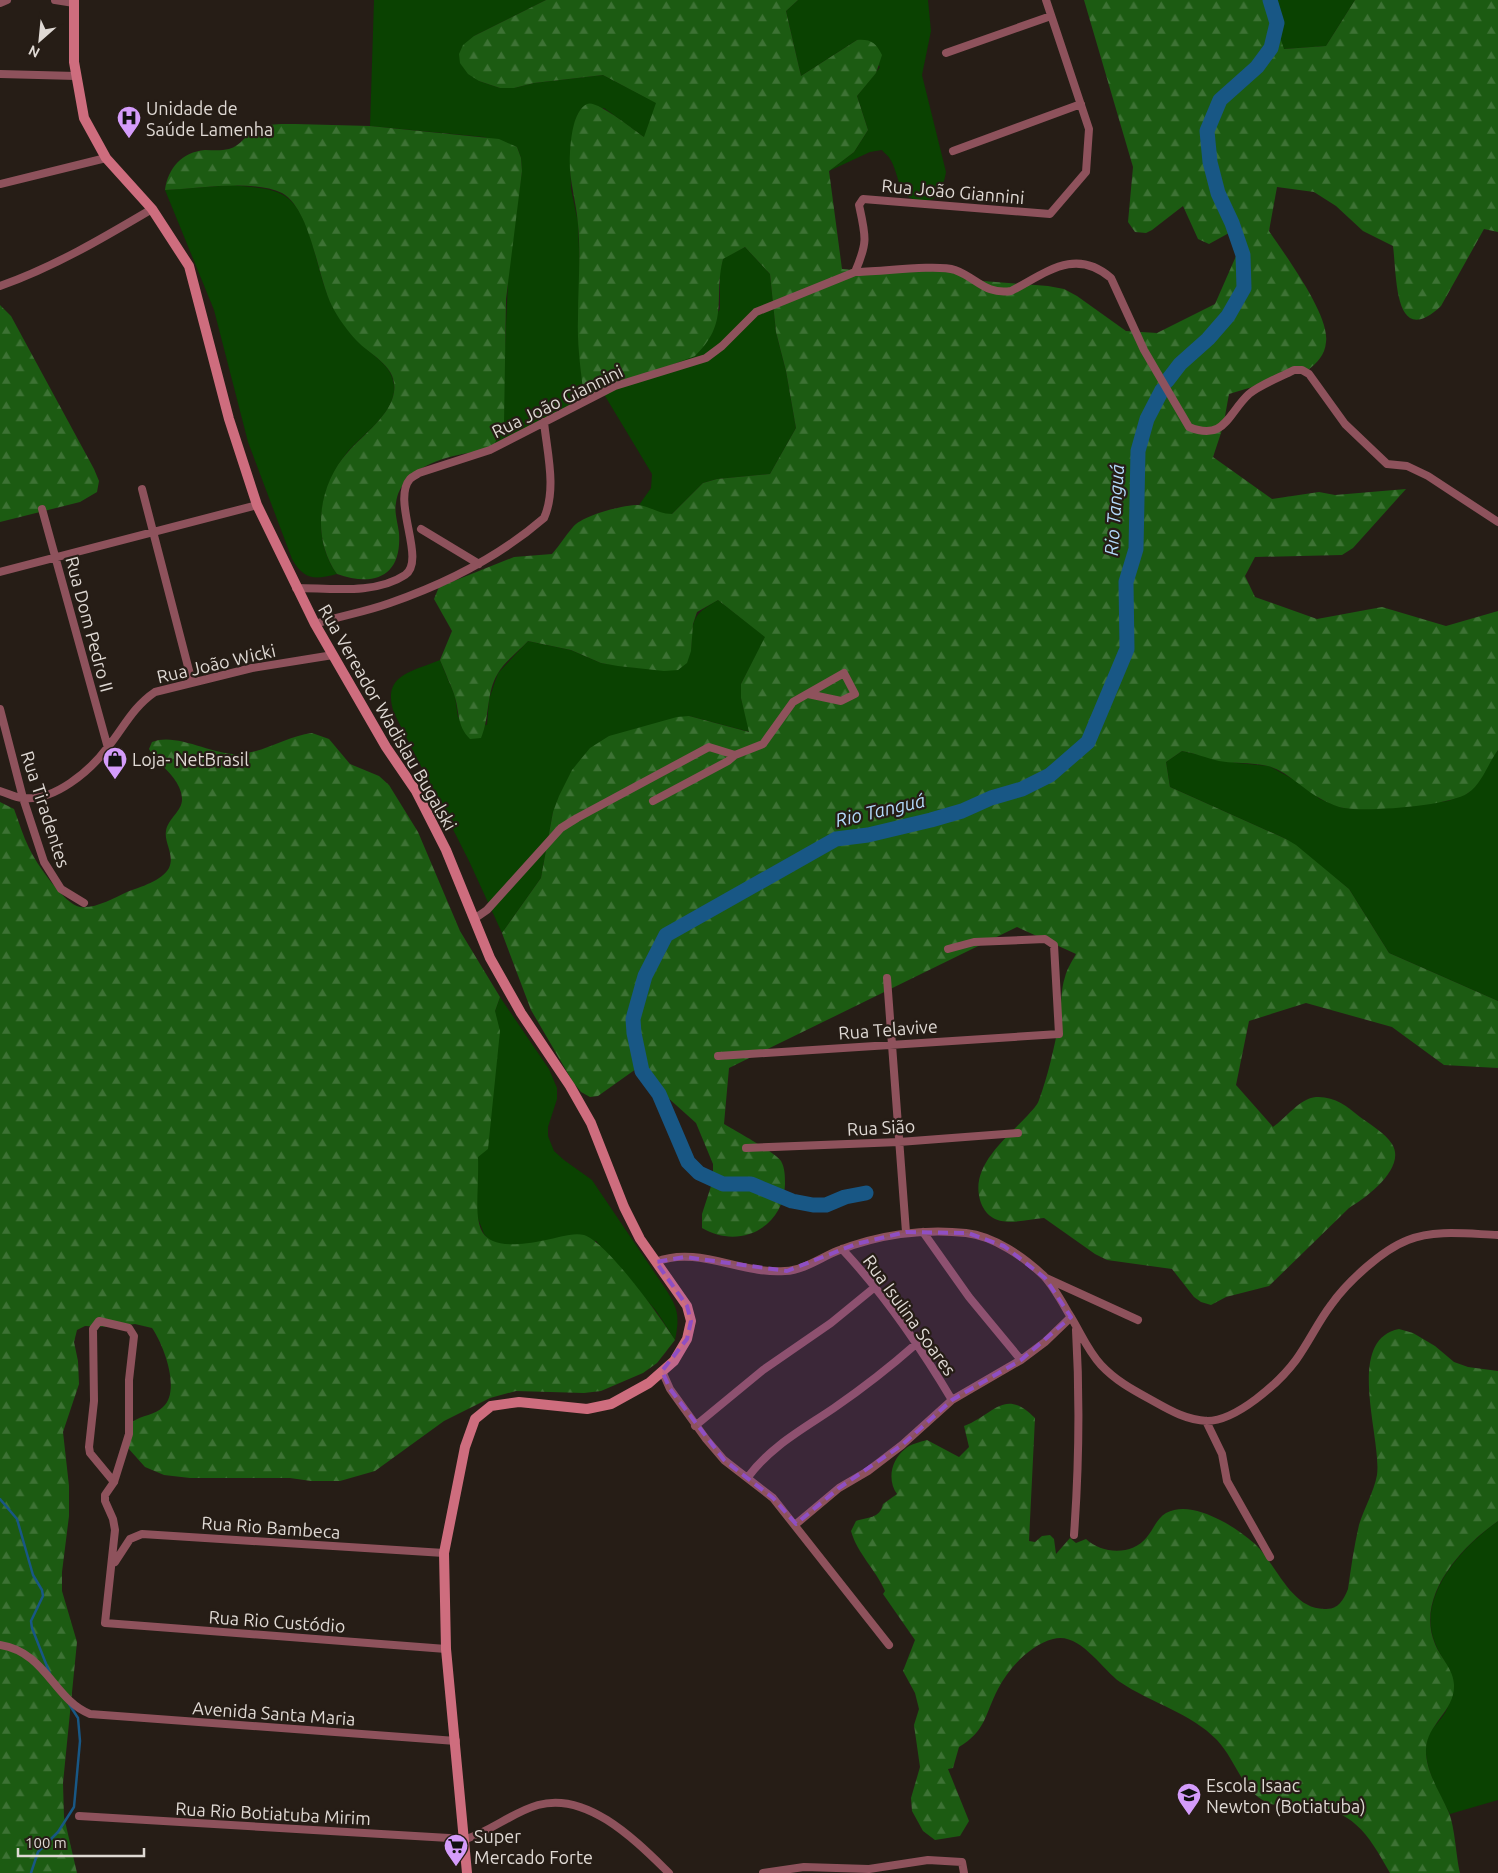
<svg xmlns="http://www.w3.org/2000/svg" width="1498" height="1873" font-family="Ubuntu,sans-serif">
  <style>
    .grass { fill: #0a4201 }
    .forest { fill: url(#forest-firs) }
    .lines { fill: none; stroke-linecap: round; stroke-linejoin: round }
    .stream { stroke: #185785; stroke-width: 2.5 }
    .river { stroke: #185785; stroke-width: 15 }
    .street { stroke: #8e525c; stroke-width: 8 }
    .secondary { stroke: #ce6d7e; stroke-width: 10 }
    .marked { fill: #8f4fc3; fill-opacity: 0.2; stroke: #8f4fc3; stroke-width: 4; stroke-dasharray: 10 6; stroke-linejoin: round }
    .labels { text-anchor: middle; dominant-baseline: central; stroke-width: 4.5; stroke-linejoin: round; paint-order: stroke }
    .poi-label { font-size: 18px; fill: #dfd9d4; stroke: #261d16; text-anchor: start }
    .street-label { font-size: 18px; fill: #dfd9d4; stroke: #261d16 }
    .water-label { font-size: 19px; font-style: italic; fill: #b2d8f9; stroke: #261d16 }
  </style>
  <defs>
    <pattern id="forest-firs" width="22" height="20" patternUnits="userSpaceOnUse" patternTransform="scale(1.25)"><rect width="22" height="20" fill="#1c5b12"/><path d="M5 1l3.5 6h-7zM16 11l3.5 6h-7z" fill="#3d7234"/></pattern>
  </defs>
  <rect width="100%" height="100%" fill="#261d16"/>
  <path class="grass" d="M 374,0 L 546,0 L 474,36 L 479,81 L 500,88 L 514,88 L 534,83 L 603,75 L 657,103 L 645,138 L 604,108 L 578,114 L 570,152 L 571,189 L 578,222 L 580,275 L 578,332 L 584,398 L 492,449 L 503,391 L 509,259 L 522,171 L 521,158 L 517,147 L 484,137 L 370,126 Z
    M 798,0 L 928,0 L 931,31 L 922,75 L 946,172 C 944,182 941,198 929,200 C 896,205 901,176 890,159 C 889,156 884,153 882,150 L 870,152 L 829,171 L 854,152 L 868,130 L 857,96 L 880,67 L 857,40 L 801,76 L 786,11 Z
    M 1267,0 L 1355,0 L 1326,46 L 1283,49 Z
    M 233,185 C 253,188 279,186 293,203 C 316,229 316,280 336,312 C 342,321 349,331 356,339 C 371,356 397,366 394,392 C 391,417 360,436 346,454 C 319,488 311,538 337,574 C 314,580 304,580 292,559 L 248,442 L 214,310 L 165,190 Z
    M 745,247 L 770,274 L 776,332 L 786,371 L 796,428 L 770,474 L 717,479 L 703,483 L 672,514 L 661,514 L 639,505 L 651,488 L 652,474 L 602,391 L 666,365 L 679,363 L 720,309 L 720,271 L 723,258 Z
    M 718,600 L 766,637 L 741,684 L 741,698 L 750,732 L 689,716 L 553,812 L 541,878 L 502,933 L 469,861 L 394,713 C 381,675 411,672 440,660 L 455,696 L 458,717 L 487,725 L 489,699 L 498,673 L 528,641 L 571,650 L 601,663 L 639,668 L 691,651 C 693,620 690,616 718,600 Z
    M 1498,750 L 1498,1001 L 1389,953 L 1349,889 L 1286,839 L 1170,787 L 1166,762 L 1182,751 L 1237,763 L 1269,766 L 1300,783 L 1320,799 L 1343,808 L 1370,809 L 1448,801 L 1468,793 L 1476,785 L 1488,762 Z
    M 500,997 L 549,1069 L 557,1088 L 557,1099 L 548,1127 L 548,1136 L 554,1151 L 564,1160 L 592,1180 L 665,1288 C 678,1308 680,1316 675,1340 L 657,1312 L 596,1241 L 507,1247 L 492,1243 L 484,1234 L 477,1216 L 477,1130 L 495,1011 Z
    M 1498,1521 L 1498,1800 L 1450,1814 C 1439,1794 1421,1763 1427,1739 C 1430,1728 1441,1721 1446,1711 C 1450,1704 1449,1690 1449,1681 C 1451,1665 1440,1658 1435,1643 C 1416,1596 1462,1547 1498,1521 Z"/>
  <path class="forest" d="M 546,0 L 798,0 L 786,11 L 801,76 L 857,40 C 871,39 876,43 882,55 L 876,73 L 857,96 L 868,130 L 854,152 L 829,171 L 842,269 L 895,273 L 917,269 L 953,271 L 983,281 L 1048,286 L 1064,289 L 1077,296 L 1126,331 L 1157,333 L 1215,304 L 1240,247 L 1229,233 L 1209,244 L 1198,239 L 1183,206 L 1152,230 L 1146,233 L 1135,232 L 1128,222 L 1133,167 L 1084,0 L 1267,0 L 1284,49 L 1326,46 L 1355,0 L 1498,0 L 1498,232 L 1484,229 L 1441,306 C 1394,350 1397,277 1393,246 L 1363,231 L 1336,206 L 1314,192 L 1277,187 L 1269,231 C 1285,255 1330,315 1326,342 C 1325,355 1317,363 1308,370 L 1229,394 L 1223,427 L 1213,457 L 1272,499 L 1319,492 L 1335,495 L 1406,489 L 1353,548 L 1342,555 L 1255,557 L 1245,576 L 1255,597 L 1317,619 L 1382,607 L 1446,626 L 1498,611 L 1498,750 C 1488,763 1482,784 1468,793 C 1449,806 1368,812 1344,808 C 1337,807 1329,803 1323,800 C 1304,791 1289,772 1268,766 C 1252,762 1235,764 1219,761 C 1206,758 1195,753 1182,751 L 1166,762 L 1170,787 L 1286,839 L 1296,845 L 1349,889 L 1389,953 L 1498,1001 L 1498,1068 L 1444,1065 L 1392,1027 L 1306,1003 L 1249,1021 L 1236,1085 L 1273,1127 C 1285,1119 1300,1098 1316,1097 C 1334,1096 1347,1106 1360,1117 C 1371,1125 1385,1133 1392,1144 C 1407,1168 1366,1198 1349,1208 L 1269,1286 L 1226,1297 L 1211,1305 L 1201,1302 L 1194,1297 L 1172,1269 L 1107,1260 L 1095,1254 L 1044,1218 C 1021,1220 992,1231 981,1203 C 968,1167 1006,1139 1028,1115 C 1032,1110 1037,1106 1039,1100 C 1048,1076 1054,1048 1059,1023 C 1062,1008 1060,992 1065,977 C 1067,969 1072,961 1076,954 L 1017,927 L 729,1068 L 724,1124 C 734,1130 776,1153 781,1161 C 785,1168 785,1177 785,1184 C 784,1228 739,1250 702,1228 L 702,1214 L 713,1180 L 713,1164 L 696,1123 L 636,1069 L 598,1096 L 590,1097 L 581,1092 L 573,1082 L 531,1010 L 502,933 L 541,878 L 553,812 L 559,796 L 572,770 L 590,748 L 609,736 L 677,717 L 689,716 L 749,732 L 741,698 L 741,684 L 765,637 L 718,600 L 697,612 L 693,624 L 691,651 L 687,663 L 678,670 L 664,671 L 618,666 L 601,663 L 571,650 L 528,641 C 519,651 505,661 498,673 C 486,692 490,717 481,738 L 470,739 C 456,725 460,711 454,694 C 450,683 445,672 440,660 L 452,631 L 434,599 L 439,587 L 514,557 L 552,554 C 560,545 565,536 573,527 C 583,515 623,505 638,505 C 650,506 658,514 672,514 L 703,483 L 717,479 L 770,474 L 796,428 L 786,371 L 776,332 L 770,274 L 745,247 L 723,259 C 713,299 730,322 695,356 L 584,398 C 581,372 577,345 578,319 C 578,287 581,256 578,224 C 576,199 568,178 570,153 C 571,139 573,111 587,104 C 596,99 635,131 644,137 L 656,103 L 603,75 L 534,83 L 514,88 L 500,88 L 479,81 L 468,74 L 460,63 L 459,54 L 463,45 L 474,36 Z
    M 295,124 L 370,126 L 499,139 L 517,147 L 521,158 L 522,171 L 506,299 L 504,423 L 492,449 C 463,454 429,457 407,480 C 401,486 397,494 396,503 C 394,512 398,524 399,533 C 402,577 374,587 337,574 C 311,538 318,485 348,452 C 363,435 391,415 394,392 C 398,366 371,356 356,340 C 347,330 338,318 332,306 C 317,276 311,209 282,193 C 253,179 198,189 165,190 C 168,168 182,152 205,150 C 213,150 221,151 229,149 C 241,146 246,134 256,129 C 268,123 282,124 295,124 Z
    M 0,305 L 11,316 L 94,469 L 99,481 L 97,492 L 80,502 L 0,522 Z
    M 312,733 L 329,739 L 350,764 L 379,776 L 389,785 L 418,832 L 460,931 L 500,997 L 495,1011 L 500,1031 L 488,1149 L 478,1157 C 480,1218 460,1258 546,1240 C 557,1238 573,1232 584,1235 C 607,1242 661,1318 675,1340 L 657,1363 L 643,1373 L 601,1391 L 584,1393 L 516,1391 L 490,1398 L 444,1421 L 375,1471 L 340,1481 L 311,1481 L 290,1478 L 190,1478 L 164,1475 L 145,1467 L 128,1448 L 132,1422 C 142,1415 155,1415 163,1407 C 181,1391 164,1345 152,1328 L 135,1324 L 112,1327 L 85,1326 L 77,1330 L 74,1342 L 78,1361 L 79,1384 L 63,1432 L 69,1486 L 69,1516 L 62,1572 L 62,1591 L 77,1642 L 63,1783 L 64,1817 L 77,1873 L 0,1873 L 0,802 L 14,809 C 19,822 23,836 29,848 C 36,863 64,904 80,907 C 95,909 114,898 127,892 C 140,887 162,881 169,868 C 175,855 164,843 166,831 C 168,818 183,811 182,798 C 180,776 158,766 149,749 L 152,742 C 176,732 212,755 238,754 C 264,753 287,736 312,733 Z
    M 1399,1329 L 1413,1333 L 1435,1346 L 1454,1362 L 1468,1367 L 1498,1371 L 1498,1521 C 1462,1546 1415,1596 1435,1644 C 1440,1657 1454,1670 1454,1685 C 1455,1711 1427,1724 1426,1749 C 1425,1771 1441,1794 1449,1813 C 1455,1828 1456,1856 1460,1873 L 1390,1873 C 1367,1832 1353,1809 1303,1805 C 1291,1804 1277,1808 1266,1802 C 1242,1790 1235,1759 1217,1740 C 1191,1713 1151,1703 1120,1682 C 1102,1669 1079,1631 1053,1639 C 1030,1645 1009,1668 998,1689 C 985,1714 986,1731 959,1747 L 953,1768 L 948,1769 L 969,1821 L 960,1836 L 935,1840 L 923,1831 L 912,1811 L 911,1798 L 920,1767 L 914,1725 L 919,1709 L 915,1693 L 903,1671 L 915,1640 L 883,1594 L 885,1591 C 876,1570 857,1553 851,1531 L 856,1521 C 867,1517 880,1519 883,1504 L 897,1494 C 887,1480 891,1460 905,1449 C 910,1444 920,1442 927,1440 L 959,1457 L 969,1447 L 964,1426 C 995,1414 1004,1387 1035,1418 L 1029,1541 L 1035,1542 L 1042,1536 L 1050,1535 L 1054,1539 L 1056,1554 L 1070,1538 L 1076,1543 L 1086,1539 C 1102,1554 1132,1556 1147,1537 C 1153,1530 1157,1518 1166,1513 C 1183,1504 1204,1512 1220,1520 C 1232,1526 1245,1535 1255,1544 C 1276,1564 1291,1609 1324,1609 C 1338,1610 1343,1601 1348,1589 C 1351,1568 1354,1546 1359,1525 C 1364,1508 1374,1492 1377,1475 C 1382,1438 1344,1340 1399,1329 Z"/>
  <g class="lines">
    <path class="stream" d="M 0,1499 L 17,1519 L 33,1575 L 42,1590 L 43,1596 L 31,1621 L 32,1628 L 50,1674
      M 31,1873 L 38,1852 L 58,1832 L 74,1807 L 80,1741 L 78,1718 L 69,1704"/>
    <path class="river" d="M 1167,381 L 1180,364 L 1208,339 L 1228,316 L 1244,288 L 1243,255 L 1232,223 L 1218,193 L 1210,162 L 1207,131 L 1220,100 L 1257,67 L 1271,48 L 1277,23 L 1270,0
      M 866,1193 L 845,1197 L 826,1205 L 813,1205 L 792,1201 L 751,1184 L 723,1184 L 699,1173 L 688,1162 L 659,1094 L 642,1071 L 634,1033 L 633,1019 L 645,976 L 666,935 L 836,839 L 868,835 L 931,820 L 962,811 L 991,798 L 1022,789 L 1050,775 L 1088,742 L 1127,649 L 1126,582 L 1136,549 L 1138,451 L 1147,419 L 1162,390"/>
    <path class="street" d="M 55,0 L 74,3
      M 0,3 L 7,0
      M 946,53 L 1051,16
      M 0,74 L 76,76
      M 953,151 L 1081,104
      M 0,184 L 106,158
      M 855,272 C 878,272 937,264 955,270 C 977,278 985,295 1011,291 C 1046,273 1075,247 1111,278 L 1144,350 L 1189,427 C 1225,442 1228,413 1249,394 C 1261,384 1281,377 1294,370 L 1302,370 L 1309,374 L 1345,424 L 1387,464 L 1407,466 L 1428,476 L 1498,522
      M 0,286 C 54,267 103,238 152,209
      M 142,489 L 192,682
      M 42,509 L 108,748
      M 421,529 L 479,564
      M 0,572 L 257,505
      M 296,588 C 330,588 375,595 405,575 C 427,560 391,501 410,479 C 412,477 416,475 419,473 L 490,450 L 615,386 L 706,358 L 722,346 L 756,312 L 855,272 C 868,242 866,237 859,205 L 863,199 L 1050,214 L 1086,172 L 1089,129 L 1046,0
      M 315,624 C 340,616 365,612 390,603 C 445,584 499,557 544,518 C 557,489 547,452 544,422
      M 0,709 L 23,798 L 44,862 L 61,889 L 84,903
      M 0,791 C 7,793 15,797 22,798 C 54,802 90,771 108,747 C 124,727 133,707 155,692 L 252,668 L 333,655
      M 653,801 L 728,761 L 735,755
      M 474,919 L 487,910 L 561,828 L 577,818 L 709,747 L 735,755 L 763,744 L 793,702 L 844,673 L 855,694 L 841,701 L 808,694
      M 887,978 L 906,1232
      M 718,1056 L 1059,1034 L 1054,945 L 1045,939 L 974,942 L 948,949
      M 746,1148 L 899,1142 L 1018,1133
      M 923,1232 L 969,1297 L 1021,1360
      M 842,1249 C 884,1294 921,1348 952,1400
      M 656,1262 C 697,1245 743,1275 785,1271 C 804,1270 820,1258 837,1251 C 877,1235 923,1228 966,1233 C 994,1236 1024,1257 1044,1276 C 1054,1287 1062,1302 1069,1314 C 1080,1331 1087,1350 1101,1365 C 1117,1382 1135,1391 1155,1402 C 1171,1411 1187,1420 1207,1421 C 1236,1421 1279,1383 1296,1360 C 1309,1342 1318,1322 1331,1305 C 1347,1282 1382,1250 1408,1240 C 1435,1229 1469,1234 1498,1235
      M 1046,1278 L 1138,1320
      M 662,1371 L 670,1389 L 706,1439 L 724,1460 L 773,1498 L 889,1645
      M 1206,1421 L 1222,1454 L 1227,1481 L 1270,1557
      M 695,1426 L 763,1370 L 831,1323 L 875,1287
      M 748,1477 C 771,1446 803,1429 834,1408 C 863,1388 890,1367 916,1344
      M 114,1482 L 90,1453 L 89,1447 L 94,1401 L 93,1329 L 99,1321 L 129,1328 L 134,1336 L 129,1380 L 129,1434 L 114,1482 L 105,1495 L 105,1501 L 113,1519 L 115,1530 L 105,1623 L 446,1649
      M 796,1524 L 839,1488 L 868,1471 L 902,1445 L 952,1400 L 1021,1360 L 1045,1342 L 1071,1317
      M 1074,1535 C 1079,1466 1080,1399 1076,1330
      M 115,1562 L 130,1539 L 142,1534 L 444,1553
      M 0,1645 C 46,1652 54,1700 90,1714 L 456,1741
      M 79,1816 L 466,1839 C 491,1831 513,1812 538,1805 C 588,1791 637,1842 669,1873
      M 763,1873 L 804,1867 L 869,1869 L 928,1860 L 962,1862 L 964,1873"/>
    <path class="secondary" d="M 74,0 L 74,62 L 84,118 L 106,158 L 152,209 L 189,266 L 229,419 L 257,505 L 315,624 L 386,747 L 416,791 L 446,850 L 490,958 L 521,1013 L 570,1086 L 591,1123 L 624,1207 L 640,1239 L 687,1306 L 691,1321 L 687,1339 L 674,1361 L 649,1383 L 611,1404 L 587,1409 L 519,1402 L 491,1406 L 475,1419 L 465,1447 L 444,1553 L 446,1649 L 467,1873"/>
  </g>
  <path class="marked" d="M 906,1232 L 968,1233 L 1004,1246 L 1045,1278 L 1071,1317 L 1021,1360 L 952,1400 L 902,1445 L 839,1488 L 796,1524 L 773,1498 L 724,1460 L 670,1389 L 662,1371 L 687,1339 L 691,1321 L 687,1306 L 656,1262 L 685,1257 L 787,1271 L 856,1244 Z"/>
  <defs>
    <symbol id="hospital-pin" viewBox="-11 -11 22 30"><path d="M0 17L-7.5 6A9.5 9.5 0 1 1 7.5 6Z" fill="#d49cfb" stroke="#261d16"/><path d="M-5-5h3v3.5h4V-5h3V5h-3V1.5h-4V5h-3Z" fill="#111"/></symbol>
    <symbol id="shop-pin" viewBox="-11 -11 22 30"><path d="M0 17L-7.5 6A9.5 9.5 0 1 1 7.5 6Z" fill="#d49cfb" stroke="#261d16"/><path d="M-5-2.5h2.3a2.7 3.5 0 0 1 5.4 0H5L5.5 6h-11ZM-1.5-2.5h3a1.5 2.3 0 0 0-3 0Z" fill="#111"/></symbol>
    <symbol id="school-pin" viewBox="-11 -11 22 30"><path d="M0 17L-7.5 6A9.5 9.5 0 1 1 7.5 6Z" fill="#d49cfb" stroke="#261d16"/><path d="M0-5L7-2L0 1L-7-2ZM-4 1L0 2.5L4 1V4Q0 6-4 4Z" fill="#111"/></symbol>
    <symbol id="supermarket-pin" viewBox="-11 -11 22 30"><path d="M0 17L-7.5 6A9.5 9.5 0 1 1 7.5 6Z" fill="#d49cfb" stroke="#261d16"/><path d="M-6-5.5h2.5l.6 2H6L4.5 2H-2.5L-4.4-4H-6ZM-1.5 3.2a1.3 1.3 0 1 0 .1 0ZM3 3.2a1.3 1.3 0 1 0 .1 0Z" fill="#111"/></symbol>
  </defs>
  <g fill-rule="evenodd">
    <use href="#hospital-pin" x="115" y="104" width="28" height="38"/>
    <use href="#shop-pin" x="101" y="745" width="28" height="38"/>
    <use href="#school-pin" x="1175" y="1781" width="28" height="38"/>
    <use href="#supermarket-pin" x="442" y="1832" width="28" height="38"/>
  </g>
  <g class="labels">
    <g class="poi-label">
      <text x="146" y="108">Unidade de<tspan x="146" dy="21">Saúde Lamenha</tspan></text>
      <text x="132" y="759">Loja- NetBrasil</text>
      <text x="1206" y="1785">Escola Isaac<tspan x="1206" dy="21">Newton (Botiatuba)</tspan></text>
      <text x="474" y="1836">Super<tspan x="474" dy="21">Mercado Forte</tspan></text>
    </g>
    <g class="street-label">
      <text transform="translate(953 191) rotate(5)">Rua João Giannini</text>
      <text transform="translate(557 401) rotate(-26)">Rua João Giannini</text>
      <text transform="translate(90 624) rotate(75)">Rua Dom Pedro II</text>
      <text transform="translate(216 663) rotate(-13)">Rua João Wicki</text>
      <text transform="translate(388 717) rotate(60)">Rua Vereador Wadislau Bugalski</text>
      <text transform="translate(46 809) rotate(72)">Rua Tiradentes</text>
      <text transform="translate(888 1029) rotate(-4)">Rua Telavive</text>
      <text transform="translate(881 1127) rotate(-3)">Rua Sião</text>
      <text transform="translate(910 1315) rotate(54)">Rua Isulina Soares</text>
      <text transform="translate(271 1527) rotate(4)">Rua Rio Bambeca</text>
      <text transform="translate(277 1621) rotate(4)">Rua Rio Custódio</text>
      <text transform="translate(274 1713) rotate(4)">Avenida Santa Maria</text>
      <text transform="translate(273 1813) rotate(3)">Rua Rio Botiatuba Mirim</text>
    </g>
    <g class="water-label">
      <text transform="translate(1114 510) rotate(-86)">Rio Tanguá</text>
      <text transform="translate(880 810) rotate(-13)">Rio Tanguá</text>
    </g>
  </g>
  <g transform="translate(40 40) rotate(207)" stroke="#261d16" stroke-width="4" paint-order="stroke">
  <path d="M0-4L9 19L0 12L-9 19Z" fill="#dfd9d4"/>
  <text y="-8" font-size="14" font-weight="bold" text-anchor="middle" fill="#dfd9d4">N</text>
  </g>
  <path d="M18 1848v8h126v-8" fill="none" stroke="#dfd9d4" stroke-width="2.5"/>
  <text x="25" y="1848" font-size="15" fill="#dfd9d4" stroke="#261d16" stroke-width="4" paint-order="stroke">100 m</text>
</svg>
